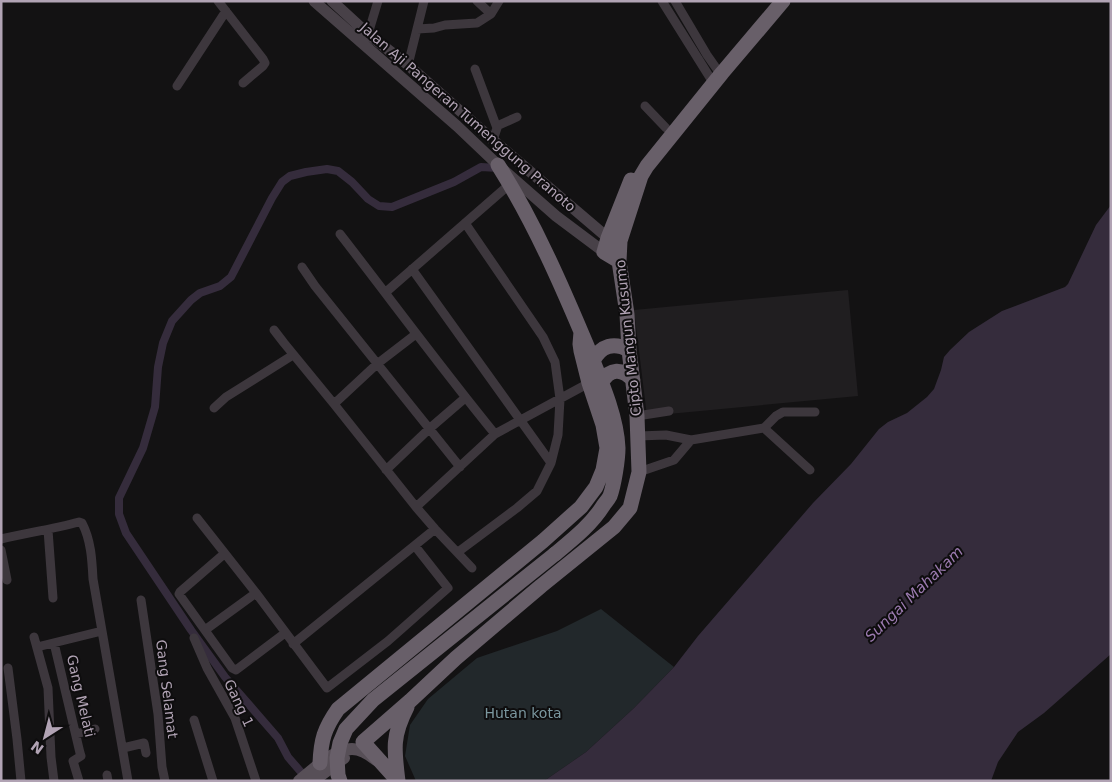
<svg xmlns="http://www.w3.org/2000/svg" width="1112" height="782" font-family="'DejaVu Sans',sans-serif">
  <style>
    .built { fill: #201e20 }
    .green { fill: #22282b }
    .water { fill: #352c3c }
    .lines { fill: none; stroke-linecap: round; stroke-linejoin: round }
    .canal { stroke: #352c3c; stroke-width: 8 }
    .street { stroke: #3d373d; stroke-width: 9 }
    .secondary { stroke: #484148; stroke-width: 11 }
    .primary { stroke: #574f57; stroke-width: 12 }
    .highway { stroke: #685f69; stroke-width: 15 }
    .highway-bridge { stroke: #685f69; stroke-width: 15 }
    .labels { text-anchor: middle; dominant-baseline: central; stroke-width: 4; stroke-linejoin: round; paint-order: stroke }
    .street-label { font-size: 14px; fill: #b1a3b4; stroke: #0e0d0e }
    .park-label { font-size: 14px; fill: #7b979f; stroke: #0e0d0e }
    .water-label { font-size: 15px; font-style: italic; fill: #9b7aaf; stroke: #0e0d0e }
  </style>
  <rect width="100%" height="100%" fill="#131213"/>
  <path class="built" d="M 848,290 L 858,396 L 647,416 L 634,310 Z"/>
  <path class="green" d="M 601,609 L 674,667 L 634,708 L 586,752 L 544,781 L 416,781 L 405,756 L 410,725 L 428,699 L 477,658 L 557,631 Z"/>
  <path class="water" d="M 1111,205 L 1111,654 L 1044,713 L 1018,732 L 998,762 L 991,781 L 544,781 L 586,752 L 634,708 L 674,667 L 698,636 L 813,503 L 851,464 L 879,429 L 888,422 L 907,413 L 927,397 L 934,389 L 941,370 L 944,357 L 950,350 L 969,332 L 1002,311 L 1065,287 L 1068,284 L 1096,225 Z"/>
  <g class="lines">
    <path class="canal" d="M 307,779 L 288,757 L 278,738 L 225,677 L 191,630 L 126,533 L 119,514 L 119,498 L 143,448 L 155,407 L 158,367 L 163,343 L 172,321 L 191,300 L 200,293 L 220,286 L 231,277 L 272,198 L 282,182 L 290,176 L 306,172 L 327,169 L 338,171 L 352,182 L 368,199 L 379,206 L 392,207 L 454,182 L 481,167 L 498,168"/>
    <path class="street" d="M 218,1 L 263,59 L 265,63 L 263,66 L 243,83
      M 477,1 L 491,14
      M 662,1 L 714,84
      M 675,1 L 707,55 L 721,75
      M 417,29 L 434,28 L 445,25 L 477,23 L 491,14 L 499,1
      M 368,34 L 378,1
      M 408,65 L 424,1
      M 475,69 L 497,128 L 493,140
      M 177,86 L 226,11
      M 645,106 L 666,128
      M 497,126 L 517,117
      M 340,234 C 392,301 442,369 495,434
      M 302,267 L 315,286 L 460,467
      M 412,269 L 551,463
      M 386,292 L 510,184
      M 274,330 L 284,343 L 334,404 L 416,507 L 435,529 L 472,568
      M 334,404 L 377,364 L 416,334
      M 214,408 L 226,397 L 293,355
      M 637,416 L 669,411
      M 638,436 L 666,435 L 691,440 L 764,428
      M 386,470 L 429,429 L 465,398
      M 810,470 L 764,428 L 776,416 L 783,412 L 815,412
      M 639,472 L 674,460 L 691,440
      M 416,507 L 495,434 L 589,383
      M 197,518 L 256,593 L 327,688 L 388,641 L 448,588 L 415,546
      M 48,530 L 53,598
      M 1,539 C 27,533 53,529 79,522 L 82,523 C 91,540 92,560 93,579 L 128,781
      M 1,550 L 7,580
      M 458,552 L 517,508 L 537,491 L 551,463 L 558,435 L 560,399 L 555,362 L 543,337 L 465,223
      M 224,554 L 180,592 L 179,594 L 232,668 L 236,670 L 285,633
      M 141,600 L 158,714 L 162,767 L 165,781
      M 205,630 L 256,593
      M 34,637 L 48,688 L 51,757 L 54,781
      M 194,638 L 207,668 L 235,718 L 256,781
      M 54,643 L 80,753 L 81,756 L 73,761 L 79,781
      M 293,644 L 435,529
      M 37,647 L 102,631
      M 8,668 L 17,739 L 21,781
      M 194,720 L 213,781
      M 76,734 L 95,729
      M 123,748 L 144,743 L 146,753
      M 107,775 L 108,781"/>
    <path class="secondary" d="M 314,1 L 457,126 L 498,165 L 556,216 L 604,252
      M 332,1 L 368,34 L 408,65 L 493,140 L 608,238"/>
    <path class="primary" d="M 299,781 C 313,770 333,749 352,749 C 360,749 370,755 376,760
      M 313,781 L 344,758"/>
    <path class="highway" d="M 498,165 C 534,222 561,284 587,346 C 599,376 617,416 618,448 C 618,460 614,485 610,496 C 608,500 605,503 603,506 C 591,525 573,539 555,554
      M 619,261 L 604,252 L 608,238 L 631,180
      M 593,361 C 601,345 614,342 629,350
      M 602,382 C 610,368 622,368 633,380
      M 320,763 C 321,740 324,729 338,709 L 543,541 L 581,507 L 596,487 L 603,470 L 607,448 L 603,425 L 589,383 L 581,351 L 580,344 L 581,332
      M 398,781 L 363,742 L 410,701 L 456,658 L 541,586 L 614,527 L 630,508 L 639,472 L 637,416 L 629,350 L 627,314 L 619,261 L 620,241 L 641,176 L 647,166 L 722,73 L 783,1
      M 398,781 C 394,749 392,736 407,707"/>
    <path class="highway-bridge" d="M 340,781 L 338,775 L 337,758 L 340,743 L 346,729 L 373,700 L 555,554"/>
  </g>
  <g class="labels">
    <g class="street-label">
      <text transform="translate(468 117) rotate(41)">Jalan Aji Pangeran Tumenggung Pranoto</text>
      <text transform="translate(628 338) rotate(-96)">Cipto Mangun Kusumo</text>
      <text transform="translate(167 689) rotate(83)">Gang Selamat</text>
      <text transform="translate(81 696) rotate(77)">Gang Melati</text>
      <text transform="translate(239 703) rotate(65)">Gang 1</text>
    </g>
    <g class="park-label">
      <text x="523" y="713">Hutan kota</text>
    </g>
    <g class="water-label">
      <text transform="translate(914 594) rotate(-44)">Sungai Mahakam</text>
    </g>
  </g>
  <rect width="1112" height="782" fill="none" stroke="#b1a3b4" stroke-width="5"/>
  <g transform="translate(45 737) rotate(216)" stroke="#0e0d0e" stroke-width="4" paint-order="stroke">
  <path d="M0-4L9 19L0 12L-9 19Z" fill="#b1a3b4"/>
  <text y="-8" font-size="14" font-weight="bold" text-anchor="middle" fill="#b1a3b4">N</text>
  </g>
</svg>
